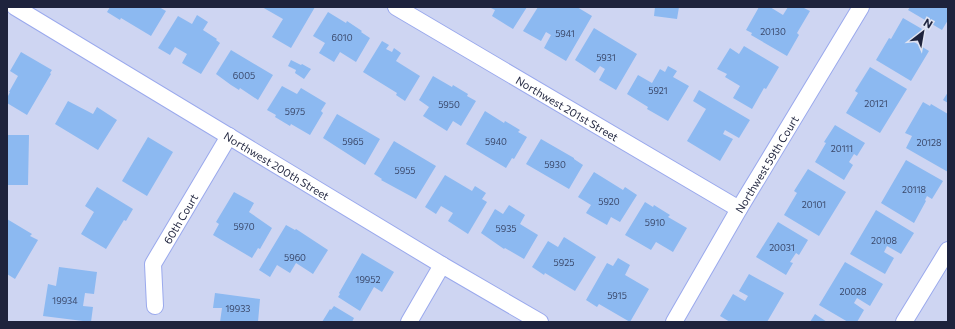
<svg xmlns="http://www.w3.org/2000/svg" width="955" height="329" font-family="Commissioner,sans-serif">
  <style>
    .building { fill: #8cb9f1 }
    .lines { fill: none; stroke-linecap: round; stroke-linejoin: round }
    .minor-casing { stroke: #9aa9ed; stroke-width: 18 }
    .minor { stroke: #fff; stroke-width: 16 }
    .labels { text-anchor: middle; dominant-baseline: central; stroke-width: 3.5; stroke-linejoin: round; paint-order: stroke }
    .number-label { font-size: 9px; fill: #3a486a }
    .street-label { font-size: 11px; fill: #1e233d; stroke: #dfe3f2 }
  </style>
  <rect width="100%" height="100%" fill="#ced5f2"/>
  <path class="building" d="M 110,7 L 159,7 L 166,11 L 151,36 L 121,18 L 120,20 L 107,12 Z
    M 262,7 L 315,7 L 291,48 L 272,37 L 283,19 Z
    M 489,7 L 527,7 L 513,29 L 492,16 L 495,10 Z
    M 538,7 L 577,7 L 592,16 L 566,61 L 544,48 L 551,35 L 546,32 L 541,41 L 523,31 Z
    M 655,7 L 679,7 L 677,19 L 654,16 Z
    M 759,7 L 770,7 L 783,15 L 788,7 L 802,7 L 810,11 L 797,33 L 799,35 L 787,56 L 751,35 L 752,33 L 746,30 Z
    M 910,7 L 948,7 L 948,20 L 942,30 L 908,10 Z
    M 328,12 L 346,23 L 347,21 L 362,31 L 361,32 L 370,38 L 356,62 L 340,52 L 334,62 L 319,53 L 325,43 L 313,36 Z
    M 197,15 L 208,22 L 203,30 L 217,39 L 216,40 L 220,43 L 201,74 L 182,63 L 187,54 L 175,47 L 170,55 L 158,48 L 178,16 L 192,24 Z
    M 903,18 L 922,29 L 914,42 L 929,51 L 911,81 L 876,60 L 889,38 L 891,39 Z
    M 594,28 L 637,54 L 616,90 L 599,80 L 605,69 L 600,66 L 595,73 L 575,60 Z
    M 382,41 L 389,45 L 386,49 L 392,52 L 394,48 L 401,53 L 396,61 L 420,76 L 405,101 L 396,95 L 397,93 L 363,72 Z
    M 744,46 L 779,67 L 766,89 L 764,88 L 752,109 L 733,98 L 740,86 L 725,77 L 727,74 L 717,69 L 730,48 L 739,54 Z
    M 231,50 L 273,75 L 258,100 L 240,88 L 239,90 L 231,85 L 216,74 Z
    M 21,52 L 52,70 L 50,73 L 51,74 L 27,115 L 7,103 L 7,98 L 10,92 L 9,92 L 18,76 L 10,71 Z
    M 291,60 L 301,65 L 302,64 L 311,69 L 304,79 L 295,73 L 296,70 L 288,66 Z
    M 668,66 L 677,71 L 673,77 L 689,86 L 668,121 L 647,109 L 648,107 L 627,94 L 638,75 L 652,83 L 660,69 L 665,72 Z
    M 870,67 L 907,89 L 880,133 L 846,113 L 858,93 L 855,91 Z
    M 433,76 L 452,87 L 453,85 L 468,94 L 467,96 L 476,101 L 461,126 L 453,121 L 447,131 L 423,116 L 429,107 L 419,100 Z
    M 282,86 L 297,94 L 301,88 L 326,103 L 321,111 L 323,113 L 310,135 L 291,124 L 290,126 L 275,117 L 276,115 L 267,110 Z
    M 699,90 L 750,120 L 739,138 L 725,130 L 723,134 L 733,139 L 720,161 L 687,141 L 706,109 L 693,101 Z
    M 948,92 L 948,103 L 943,100 Z
    M 68,101 L 93,114 L 97,107 L 117,120 L 98,150 L 55,124 Z
    M 923,102 L 930,106 L 931,104 L 948,114 L 948,172 L 906,148 L 912,136 L 905,133 Z
    M 485,111 L 504,123 L 505,121 L 520,130 L 518,132 L 527,137 L 514,159 L 512,158 L 506,168 L 466,144 Z
    M 337,114 L 380,139 L 365,165 L 323,138 Z
    M 835,125 L 865,143 L 857,156 L 854,154 L 849,162 L 853,165 L 844,180 L 815,162 L 826,143 L 824,142 Z
    M 7,135 L 29,135 L 28,185 L 7,185 Z
    M 148,137 L 173,152 L 147,196 L 122,181 Z
    M 541,139 L 574,158 L 574,159 L 583,165 L 569,189 L 526,164 Z
    M 394,141 L 436,166 L 416,199 L 381,180 L 382,179 L 374,174 Z
    M 906,160 L 943,181 L 932,199 L 927,196 L 925,200 L 926,201 L 914,223 L 881,203 Z
    M 808,169 L 846,192 L 819,236 L 784,215 L 797,193 L 794,191 Z
    M 594,172 L 623,190 L 625,187 L 637,195 L 620,222 L 611,217 L 607,225 L 586,213 L 591,205 L 578,197 Z
    M 445,175 L 472,191 L 475,186 L 486,193 L 482,199 L 487,202 L 468,234 L 448,221 L 453,213 L 441,206 L 436,214 L 425,207 Z
    M 97,187 L 133,209 L 126,221 L 124,220 L 106,249 L 81,234 L 94,212 L 85,206 Z
    M 234,192 L 254,203 L 249,212 L 272,228 L 260,249 L 258,248 L 252,258 L 213,235 L 219,224 L 216,222 Z
    M 645,202 L 653,207 L 654,205 L 670,215 L 668,217 L 687,228 L 673,252 L 656,242 L 651,250 L 625,235 Z
    M 509,205 L 525,215 L 520,224 L 538,235 L 524,259 L 505,248 L 504,249 L 481,233 L 495,209 L 503,214 Z
    M 876,210 L 914,233 L 901,254 L 887,246 L 884,252 L 894,258 L 885,274 L 850,254 Z
    M 7,219 L 32,234 L 30,236 L 38,240 L 15,279 L 7,274 Z
    M 778,222 L 808,240 L 799,255 L 796,253 L 790,262 L 793,263 L 786,275 L 756,257 Z
    M 286,225 L 295,230 L 296,229 L 328,250 L 313,274 L 296,263 L 290,273 L 277,265 L 270,277 L 259,270 Z
    M 564,237 L 596,257 L 575,291 L 545,273 L 544,275 L 532,267 L 548,241 L 558,247 Z
    M 362,253 L 394,272 L 382,292 L 374,287 L 360,311 L 338,297 L 340,294 L 339,293 Z
    M 618,258 L 630,265 L 625,275 L 649,289 L 630,322 L 599,304 L 597,307 L 586,300 L 607,263 L 613,266 Z
    M 845,262 L 883,284 L 870,306 L 857,298 L 854,303 L 864,310 L 857,322 L 848,322 L 819,305 Z
    M 59,267 L 97,272 L 94,294 L 85,293 L 83,306 L 93,307 L 91,322 L 43,316 L 48,284 L 56,286 Z
    M 749,274 L 784,293 L 767,322 L 730,322 L 720,316 L 733,294 L 745,301 L 748,296 L 739,291 Z
    M 215,293 L 260,299 L 258,322 L 220,322 L 222,308 L 213,308 Z
    M 334,306 L 354,318 L 352,322 L 322,322 L 330,309 L 331,310 Z
    M 815,314 L 827,322 L 810,322 Z"/>
  <g class="lines">
    <defs>
      <g id="minor">
        <path id="s1" d="M 15,7 L 442,265 L 540,322"/>
        <path id="s2" d="M 396,7 L 739,209"/>
        <path id="s3" d="M 155,306 L 153,264 L 229,136"/>
        <path d="M 409,322 L 442,265"/>
        <path id="s4" d="M 674,322 L 739,209 L 861,7"/>
        <path d="M 904,322 L 948,250"/>
      </g>
    </defs>
    <use href="#minor" class="minor-casing"/>
    <use href="#minor" class="minor"/>
  </g>
  <g class="labels">
    <g class="number-label">
      <text x="773" y="31">20130</text>
      <text x="565" y="33">5941</text>
      <text x="342" y="37">6010</text>
      <text x="606" y="57">5931</text>
      <text x="244" y="75">6005</text>
      <text x="658" y="90">5921</text>
      <text x="876" y="103">20121</text>
      <text x="449" y="104">5950</text>
      <text x="295" y="111">5975</text>
      <text x="353" y="141">5965</text>
      <text x="496" y="141">5940</text>
      <text x="929" y="142">20128</text>
      <text x="842" y="148">20111</text>
      <text x="555" y="164">5930</text>
      <text x="405" y="170">5955</text>
      <text x="914" y="189">20118</text>
      <text x="609" y="201">5920</text>
      <text x="814" y="204">20101</text>
      <text x="655" y="222">5910</text>
      <text x="244" y="226">5970</text>
      <text x="506" y="228">5935</text>
      <text x="884" y="240">20108</text>
      <text x="782" y="247">20031</text>
      <text x="295" y="257">5960</text>
      <text x="564" y="262">5925</text>
      <text x="368" y="279">19952</text>
      <text x="853" y="291">20028</text>
      <text x="617" y="295">5915</text>
      <text x="65" y="300">19934</text>
      <text x="238" y="308">19933</text>
    </g>
    <g class="street-label">
      <text stroke="none"><textPath href="#s2" startOffset="199">Northwest 201st Street</textPath></text>
      <text stroke="none"><textPath href="#s4" startOffset="183">Northwest 59th Court</textPath></text>
      <text stroke="none"><textPath href="#s1" startOffset="306">Northwest 200th Street</textPath></text>
      <text stroke="none"><textPath href="#s3" startOffset="95">60th Court</textPath></text>
    </g>
  </g>
  <rect width="955" height="329" fill="none" stroke="#1e233d" stroke-width="16"/>
  <g transform="translate(923 32) rotate(31)" stroke="#dfe3f2" stroke-width="3" paint-order="stroke">
  <path d="M0-3L7 15L0 10L-7 15Z" fill="#1e233d"/>
  <text y="-6" font-size="11" font-weight="bold" text-anchor="middle" fill="#1e233d">N</text>
  </g>
</svg>
